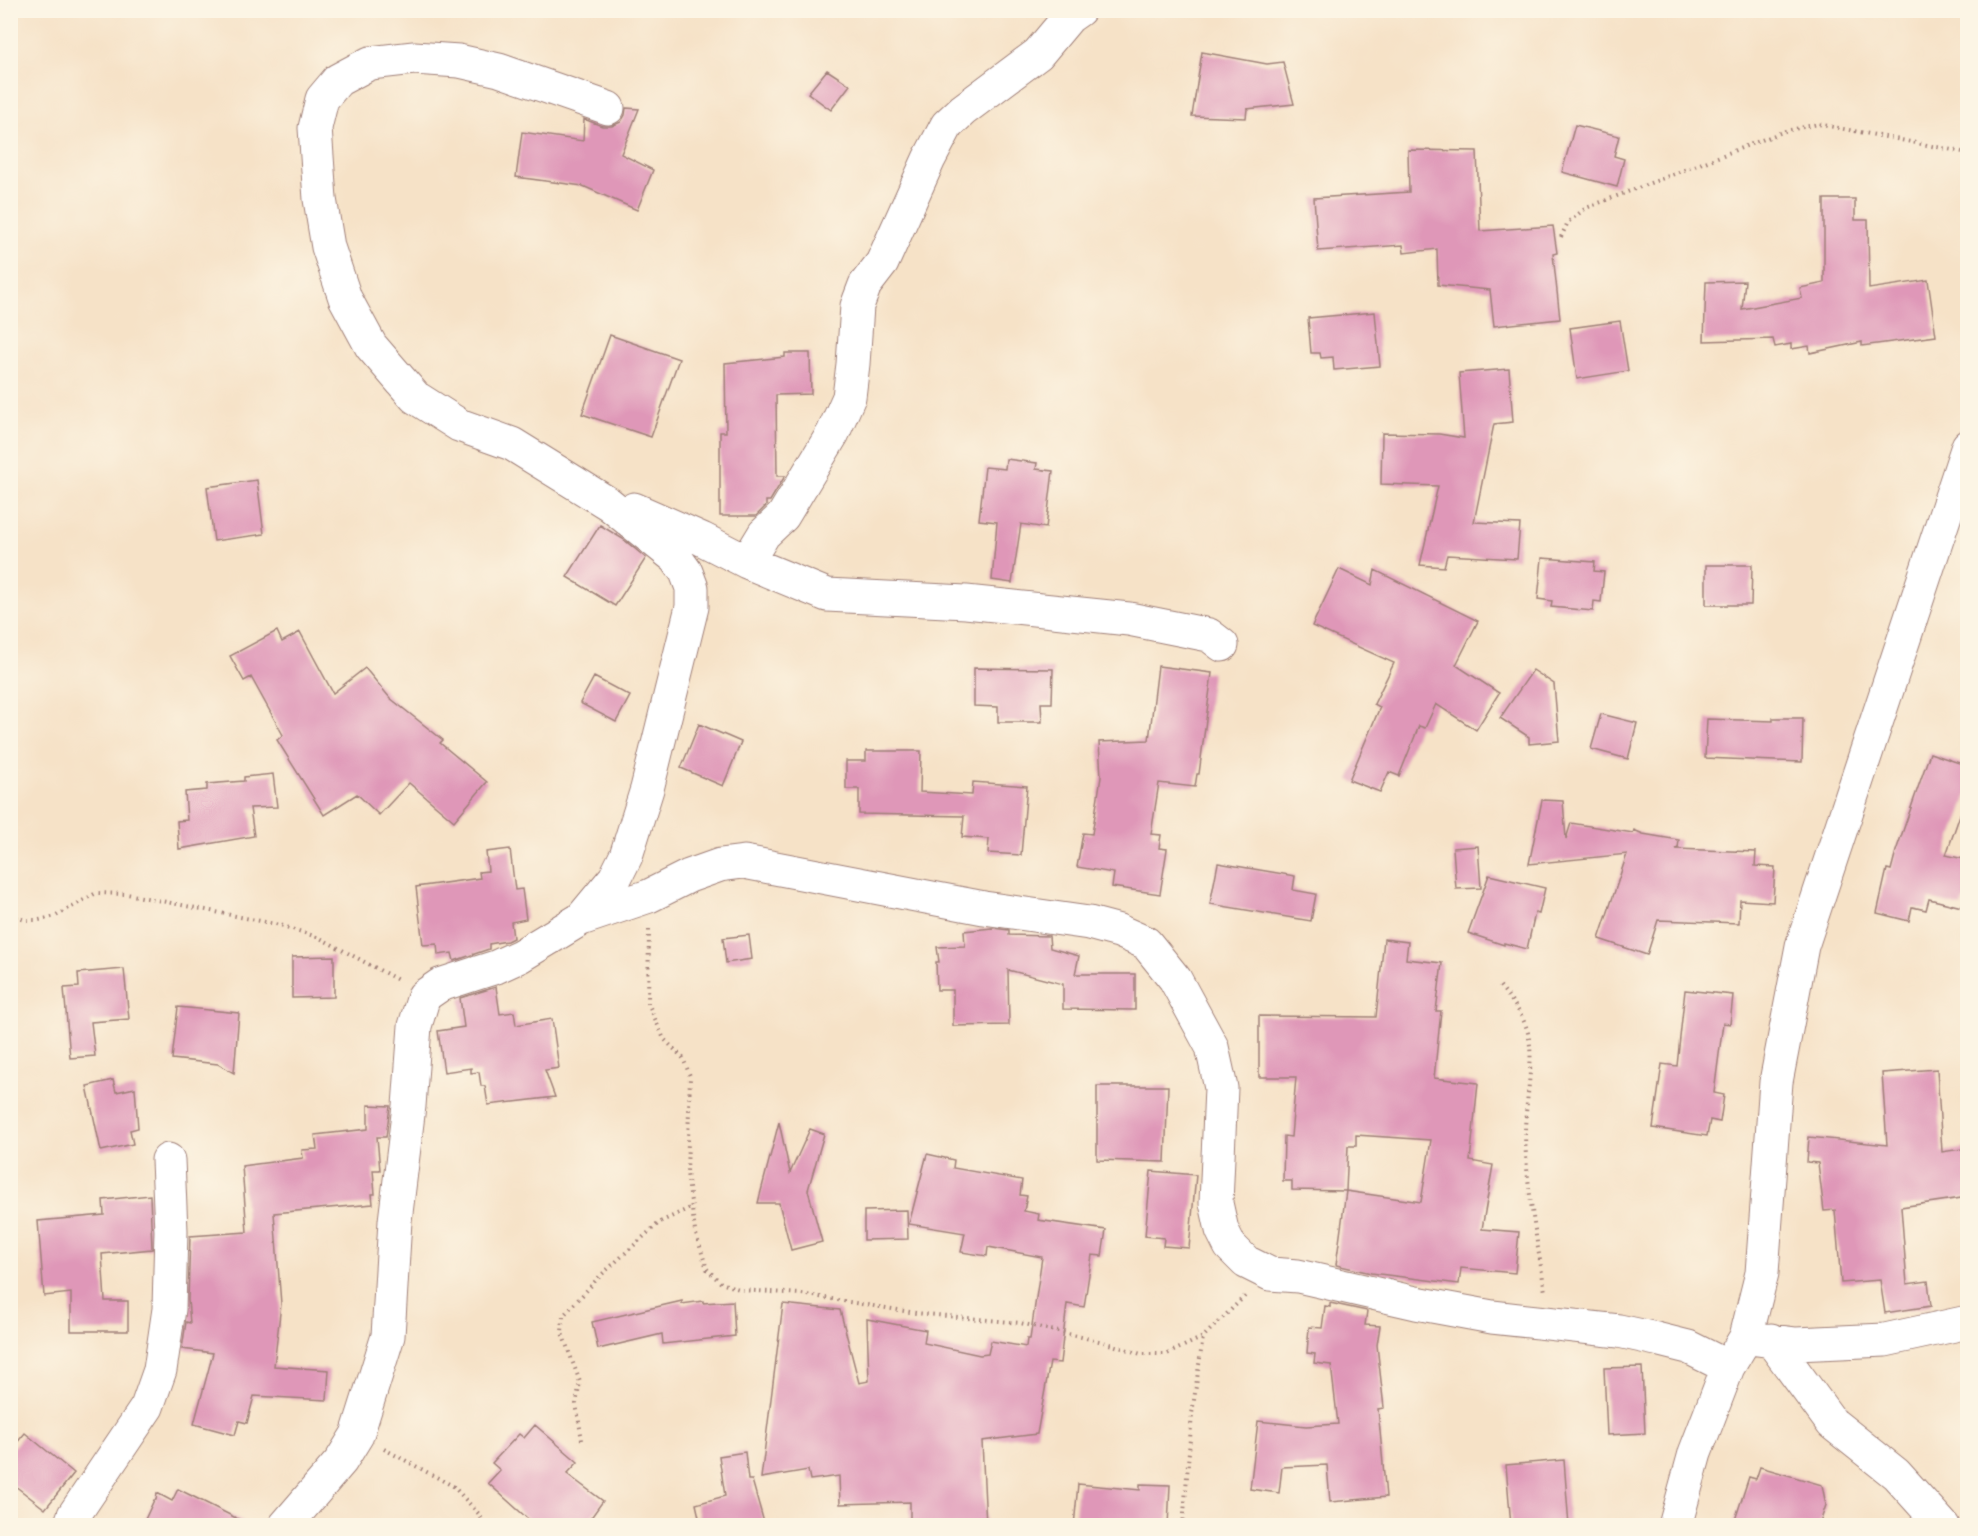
<svg xmlns="http://www.w3.org/2000/svg" width="1978" height="1536" font-family="Pangolin,sans-serif">
  <style>
    .building { fill: #df97b8; fill-rule: evenodd }
    .lines { fill: none; stroke-linecap: round; stroke-linejoin: round }
    .street-casing { stroke: #a08079; stroke-width: 35 }
    .path { stroke: #a08079; stroke-width: 4; stroke-dasharray: 1.5 4.5; stroke-linecap: butt }
    .street { stroke: #fff; stroke-width: 33 }
  </style>
  <rect width="100%" height="100%" fill="#fcf5e5"/>
  <filter id="ink" filterUnits="userSpaceOnUse"><feTurbulence type="fractalNoise" baseFrequency=".0167" numOctaves="2"/><feDisplacementMap in="SourceGraphic" scale="12" xChannelSelector="R" yChannelSelector="G"/><feConvolveMatrix kernelMatrix="1 2 1 2 8 2 1 2 1" color-interpolation-filters="sRGB"/></filter>
  <filter id="wash" filterUnits="userSpaceOnUse"><feTurbulence type="fractalNoise" baseFrequency=".008" numOctaves="4" result="noise"/><feDisplacementMap in="SourceGraphic" scale="24" xChannelSelector="R" yChannelSelector="G"/><feGaussianBlur stdDeviation="1.35" result="paint"/><feColorMatrix in="noise" values="0 0 0 0 0 0 0 0 0 0 0 0 0 0 0 0 0 1.4 0 .05"/><feComposite in="paint" operator="in"/></filter>
  <g filter="url(#wash)">
    <rect width="100%" height="100%" fill="#f6e2c7"/>
    <g id="blocks">
      <path class="building" d="M 1202,52 L 1267,64 L 1283,62 L 1294,104 L 1247,109 L 1246,118 L 1192,116 Z
        M 827,70 L 850,85 L 831,110 L 808,93 Z
        M 626,108 L 639,109 L 621,154 L 653,170 L 637,210 L 583,186 L 516,177 L 522,132 L 583,141 L 584,119 L 602,126 L 612,126 L 621,122 L 625,115 Z
        M 1575,125 L 1619,136 L 1614,156 L 1624,159 L 1617,187 L 1562,172 Z
        M 1408,150 L 1477,151 L 1480,231 L 1553,226 L 1557,253 L 1553,254 L 1560,319 L 1494,326 L 1490,290 L 1438,285 L 1437,249 L 1404,253 L 1403,245 L 1318,251 L 1314,198 L 1409,192 Z
        M 1824,199 L 1855,199 L 1855,220 L 1868,220 L 1869,289 L 1928,280 L 1936,336 L 1862,346 L 1862,342 L 1810,353 L 1809,346 L 1791,349 L 1791,344 L 1775,347 L 1773,339 L 1704,341 L 1706,282 L 1745,281 L 1742,309 L 1802,298 L 1800,288 L 1824,283 Z
        M 1375,312 L 1380,366 L 1334,370 L 1333,357 L 1321,358 L 1320,353 L 1311,353 L 1308,318 Z
        M 1620,321 L 1628,371 L 1577,379 L 1570,328 Z
        M 610,335 L 679,359 L 651,437 L 582,414 Z
        M 785,353 L 810,353 L 811,394 L 776,395 L 777,476 L 785,476 L 770,501 L 766,501 L 766,506 L 756,516 L 720,516 L 720,432 L 726,432 L 725,363 L 785,357 Z
        M 1509,369 L 1513,422 L 1494,424 L 1474,522 L 1520,524 L 1517,559 L 1447,555 L 1444,567 L 1420,565 L 1438,486 L 1381,484 L 1382,433 L 1439,434 L 1464,438 L 1459,373 Z
        M 1006,459 L 1037,463 L 1036,469 L 1053,471 L 1046,528 L 1021,524 L 1012,583 L 992,580 L 997,522 L 979,520 L 985,467 L 1005,469 Z
        M 257,480 L 264,534 L 214,541 L 207,487 Z
        M 600,525 L 623,539 L 646,558 L 615,606 L 567,577 Z
        M 1542,558 L 1595,562 L 1594,571 L 1604,572 L 1601,602 L 1594,601 L 1593,611 L 1551,607 L 1552,601 L 1538,599 Z
        M 1706,565 L 1752,565 L 1751,605 L 1706,605 Z
        M 1339,569 L 1372,585 L 1375,570 L 1478,621 L 1456,665 L 1499,693 L 1476,730 L 1436,704 L 1425,728 L 1419,726 L 1399,776 L 1389,772 L 1380,792 L 1349,780 L 1380,707 L 1374,704 L 1394,663 L 1312,626 Z
        M 277,631 L 282,642 L 300,632 L 333,693 L 365,668 L 390,698 L 443,740 L 440,743 L 487,782 L 454,821 L 409,783 L 379,815 L 357,794 L 324,815 L 277,740 L 283,735 L 251,677 L 244,681 L 230,656 Z
        M 1158,666 L 1212,673 L 1199,774 L 1197,774 L 1195,787 L 1159,783 L 1151,834 L 1161,835 L 1159,848 L 1167,849 L 1160,894 L 1112,887 L 1114,873 L 1077,867 L 1083,833 L 1092,834 L 1101,777 L 1099,742 L 1149,740 Z
        M 974,668 L 1053,669 L 1052,703 L 1041,703 L 1042,722 L 998,722 L 998,707 L 974,706 Z
        M 1533,670 L 1554,684 L 1559,741 L 1529,744 L 1529,737 L 1500,718 Z
        M 594,677 L 630,696 L 616,722 L 580,703 Z
        M 1601,714 L 1637,723 L 1628,759 L 1591,749 Z
        M 1773,718 L 1803,718 L 1802,762 L 1705,758 L 1707,719 L 1773,721 Z
        M 699,724 L 741,742 L 723,786 L 681,768 Z
        M 866,751 L 921,751 L 920,792 L 972,795 L 973,782 L 1027,786 L 1021,855 L 988,853 L 989,839 L 962,837 L 964,816 L 859,814 L 859,789 L 846,789 L 846,761 L 866,761 Z
        M 1930,753 L 1968,766 L 1968,792 L 1946,855 L 1968,860 L 1968,901 L 1964,900 L 1962,907 L 1929,899 L 1926,910 L 1912,907 L 1909,921 L 1877,913 L 1887,869 L 1891,870 L 1896,851 Z
        M 273,774 L 277,807 L 250,808 L 254,836 L 179,849 L 177,821 L 187,820 L 185,792 L 207,790 L 207,784 L 244,781 L 244,777 Z
        M 1542,800 L 1563,801 L 1566,839 L 1571,823 L 1633,833 L 1634,830 L 1643,834 L 1679,840 L 1678,848 L 1676,849 L 1756,852 L 1755,866 L 1775,867 L 1773,902 L 1740,900 L 1739,923 L 1658,920 L 1647,955 L 1599,939 L 1627,854 L 1529,864 Z
        M 1478,846 L 1481,888 L 1456,889 L 1453,848 Z
        M 510,849 L 515,890 L 522,889 L 526,919 L 511,922 L 513,938 L 507,941 L 489,944 L 489,949 L 454,961 L 452,953 L 438,955 L 437,944 L 423,945 L 416,887 L 480,878 L 479,872 L 488,871 L 486,852 Z
        M 1218,863 L 1295,876 L 1293,890 L 1316,894 L 1311,921 L 1210,904 Z
        M 1489,875 L 1545,888 L 1539,914 L 1535,913 L 1527,949 L 1504,943 L 1504,945 L 1468,933 Z
        M 992,928 L 1009,930 L 1009,935 L 1049,936 L 1050,948 L 1079,956 L 1075,974 L 1135,974 L 1135,1010 L 1063,1009 L 1063,984 L 1008,970 L 1009,1025 L 953,1026 L 953,990 L 937,990 L 936,962 L 939,962 L 937,947 L 965,946 L 964,931 Z
        M 749,935 L 752,959 L 726,963 L 723,938 Z
        M 1384,939 L 1408,942 L 1406,959 L 1442,963 L 1436,1011 L 1441,1011 L 1434,1078 L 1478,1083 L 1470,1161 L 1493,1165 L 1482,1229 L 1519,1232 L 1515,1273 L 1461,1268 L 1459,1284 L 1371,1273 L 1336,1265 L 1346,1191 L 1292,1190 L 1292,1181 L 1283,1181 L 1284,1136 L 1291,1137 L 1296,1077 L 1259,1077 L 1259,1016 L 1376,1017 ZM 1356,1135 L 1431,1140 L 1421,1202 L 1346,1191 L 1348,1146 L 1356,1146 Z
        M 334,956 L 334,997 L 292,998 L 292,957 Z
        M 124,969 L 129,1019 L 91,1022 L 95,1056 L 70,1058 L 64,988 L 79,987 L 78,973 Z
        M 496,987 L 500,1014 L 514,1012 L 516,1025 L 552,1019 L 559,1068 L 545,1070 L 555,1097 L 488,1105 L 485,1086 L 481,1086 L 479,1072 L 471,1073 L 471,1068 L 444,1072 L 438,1031 L 464,1027 L 460,998 Z
        M 1685,990 L 1733,995 L 1730,1024 L 1723,1023 L 1714,1093 L 1724,1095 L 1720,1122 L 1710,1120 L 1707,1136 L 1653,1128 L 1662,1064 L 1677,1066 Z
        M 178,1007 L 239,1013 L 234,1073 L 218,1064 L 172,1059 Z
        M 1937,1069 L 1942,1152 L 1968,1148 L 1968,1197 L 1901,1207 L 1907,1284 L 1928,1281 L 1931,1306 L 1885,1313 L 1880,1280 L 1841,1283 L 1835,1210 L 1824,1211 L 1818,1163 L 1807,1162 L 1809,1137 L 1887,1145 L 1882,1073 Z
        M 113,1080 L 116,1092 L 135,1088 L 138,1128 L 130,1130 L 133,1144 L 101,1151 L 87,1086 Z
        M 1097,1086 L 1168,1086 L 1165,1162 L 1097,1160 Z
        M 368,1105 L 390,1106 L 386,1137 L 377,1137 L 380,1170 L 373,1170 L 375,1194 L 372,1194 L 373,1204 L 274,1213 L 281,1304 L 274,1366 L 329,1370 L 327,1400 L 254,1396 L 247,1423 L 239,1421 L 235,1435 L 194,1424 L 213,1353 L 182,1349 L 186,1322 L 190,1323 L 188,1300 L 190,1236 L 247,1232 L 242,1166 L 303,1158 L 302,1150 L 317,1149 L 315,1135 L 368,1129 Z
        M 779,1122 L 790,1173 L 810,1129 L 824,1134 L 808,1190 L 822,1242 L 791,1250 L 779,1203 L 758,1203 Z
        M 927,1154 L 954,1160 L 953,1168 L 1022,1180 L 1020,1195 L 1027,1196 L 1024,1211 L 1039,1214 L 1038,1220 L 1106,1230 L 1102,1256 L 1092,1255 L 1084,1307 L 1067,1304 L 1060,1363 L 1050,1362 L 1037,1434 L 982,1441 L 986,1526 L 910,1526 L 910,1502 L 840,1504 L 839,1476 L 810,1480 L 808,1470 L 761,1478 L 783,1304 L 840,1310 L 859,1383 L 869,1381 L 867,1319 L 926,1330 L 924,1343 L 980,1355 L 988,1354 L 991,1341 L 1026,1347 L 1027,1339 L 1030,1339 L 1042,1257 L 988,1247 L 987,1256 L 961,1252 L 965,1233 L 909,1224 Z
        M 1151,1171 L 1196,1175 L 1189,1248 L 1163,1246 L 1164,1238 L 1145,1236 Z
        M 150,1195 L 152,1249 L 102,1254 L 105,1301 L 128,1301 L 128,1331 L 71,1331 L 71,1293 L 44,1296 L 38,1221 L 104,1215 L 103,1200 Z
        M 907,1210 L 908,1239 L 864,1240 L 864,1211 Z
        M 682,1301 L 682,1304 L 703,1301 L 703,1303 L 733,1301 L 735,1336 L 663,1344 L 662,1334 L 598,1349 L 592,1322 Z
        M 1330,1303 L 1367,1311 L 1365,1325 L 1380,1326 L 1377,1345 L 1384,1408 L 1378,1409 L 1386,1497 L 1330,1502 L 1327,1465 L 1282,1467 L 1279,1493 L 1250,1489 L 1258,1421 L 1306,1426 L 1338,1424 L 1331,1365 L 1314,1363 L 1315,1354 L 1307,1353 L 1309,1327 L 1322,1328 L 1325,1306 L 1330,1307 Z
        M 1642,1367 L 1645,1433 L 1607,1435 L 1604,1368 Z
        M 535,1425 L 578,1462 L 567,1474 L 603,1501 L 585,1526 L 536,1526 L 488,1483 L 500,1470 L 492,1463 L 519,1434 L 524,1438 Z
        M 25,1433 L 74,1473 L 45,1509 L 10,1482 L 10,1451 Z
        M 745,1452 L 748,1480 L 752,1480 L 765,1526 L 701,1526 L 696,1504 L 725,1496 L 719,1456 Z
        M 1564,1460 L 1569,1526 L 1511,1526 L 1506,1465 Z
        M 1760,1467 L 1822,1485 L 1826,1505 L 1819,1526 L 1733,1526 L 1749,1477 L 1756,1479 Z
        M 1078,1484 L 1140,1490 L 1140,1484 L 1170,1485 L 1168,1526 L 1074,1526 Z
        M 178,1489 L 252,1526 L 142,1526 L 154,1500 L 156,1500 L 157,1493 L 172,1501 Z"/>
    </g>
  </g>
  <g filter="url(#ink)">
    <use href="#blocks" fill-opacity="0" stroke="#a08079" stroke-width="1.5"/>
    <g class="lines">
      <defs>
        <path id="street" d="M 634,509 L 702,539 L 747,562 L 827,595 L 966,602 L 1129,619 L 1209,635 L 1222,645
          M 747,562 L 764,534 L 783,516 L 833,433 L 849,397 L 853,364 L 857,306 L 865,285 L 882,263 L 929,159 L 947,125 L 963,110 L 1038,54 L 1069,17 L 1079,10
          M 581,919 L 649,896 L 689,876 L 720,865 L 744,862 L 984,908 L 1089,923 L 1119,931 L 1146,943 L 1175,979 L 1212,1047 L 1221,1088 L 1216,1203 L 1222,1230 L 1230,1246 L 1246,1262 L 1270,1274 L 1298,1276 L 1416,1303 L 1492,1317 L 1619,1331 L 1656,1339 L 1688,1347 L 1728,1367
          M 1757,1339 L 1796,1344 L 1885,1340 L 1968,1322
          M 1771,1340 L 1832,1423 L 1896,1474 L 1943,1526
          M 70,1526 L 74,1515 L 147,1407 L 160,1370 L 169,1309 L 171,1231 L 168,1160
          M 285,1526 L 341,1461 L 357,1435 L 388,1336 L 395,1221 L 409,1106 L 415,1026 L 424,996 L 440,985 L 496,967 L 520,956 L 581,919 L 615,878 L 626,856 L 647,789 L 692,607 L 692,588 L 686,572 L 676,558 L 609,504 L 512,444 L 459,425 L 415,397 L 371,346 L 345,298 L 328,247 L 320,199 L 315,128 L 322,99 L 338,80 L 370,63 L 414,58 L 459,61 L 499,70 L 608,108
          M 1675,1526 L 1695,1453 L 1728,1367 L 1746,1337 L 1762,1273 L 1776,1082 L 1802,946 L 1968,446"/>
      </defs>
      <use href="#street" class="street-casing"/>
      <path class="path" d="M 1561,237 L 1568,222 L 1586,208 L 1785,131 L 1818,124 L 1968,153
        M 10,915 L 25,920 L 39,920 L 56,916 L 96,893 L 127,894 L 280,925 L 320,938 L 398,980
        M 649,930 L 648,1003 L 664,1039 L 683,1058 L 690,1076 L 687,1173 L 695,1231 L 707,1269 L 721,1283 L 742,1290 L 801,1294 L 916,1313 L 1020,1323 L 1103,1342 L 1141,1354 L 1167,1354 L 1203,1337 L 1245,1296
        M 1500,986 C 1512,1001 1523,1014 1528,1033 C 1535,1063 1525,1102 1525,1133 C 1526,1186 1537,1239 1545,1292
        M 582,1440 L 576,1404 L 580,1382 L 562,1333 L 563,1316 L 601,1275 L 660,1222 L 692,1207
        M 384,1449 L 453,1486 L 479,1514 L 486,1526
        M 1183,1526 L 1192,1414 L 1203,1337"/>
      <use href="#street" class="street"/>
    </g>
  </g>
  <rect width="1978" height="1536" fill="none" stroke="#fcf5e5" stroke-width="36"/>
</svg>
